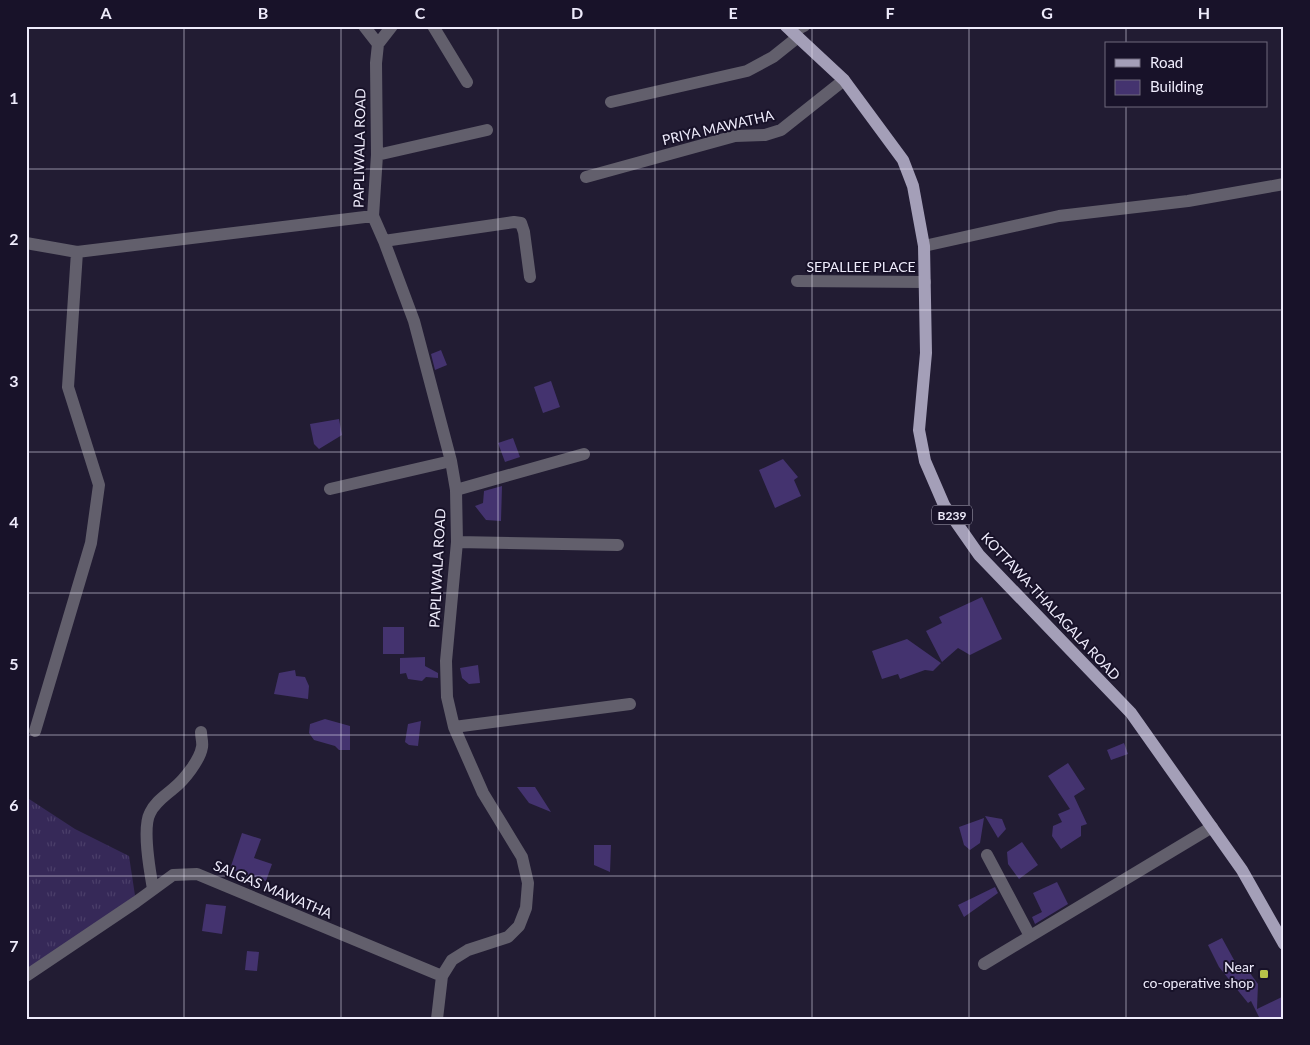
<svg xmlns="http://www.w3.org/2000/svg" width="1310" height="1045" font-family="Lato,sans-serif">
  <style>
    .grass { fill: url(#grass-tufts) }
    .building { fill: #44336f }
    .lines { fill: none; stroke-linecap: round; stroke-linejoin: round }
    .minor { stroke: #625f6c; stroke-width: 12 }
    .major { stroke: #a49fb8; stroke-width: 12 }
    .grid { fill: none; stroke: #eeebfb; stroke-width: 1; stroke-opacity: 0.55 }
    .poi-dot { fill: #b6c149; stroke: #181229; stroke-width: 2 }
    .labels { text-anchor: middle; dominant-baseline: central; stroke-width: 4; stroke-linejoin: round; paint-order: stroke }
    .shield { fill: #181229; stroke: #aeaabc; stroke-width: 1 }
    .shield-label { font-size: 12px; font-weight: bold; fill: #eeebfb }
    .street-label { font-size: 14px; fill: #eeebfb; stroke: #181229 }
    .poi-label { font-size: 14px; fill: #eeebfb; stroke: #181229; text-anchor: end }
    .neatline { fill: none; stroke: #eeebfb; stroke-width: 2 }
    .grid-label { font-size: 16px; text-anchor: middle; font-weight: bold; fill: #eeebfb }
  </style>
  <defs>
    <pattern id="grass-tufts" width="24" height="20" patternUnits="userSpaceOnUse" patternTransform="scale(1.25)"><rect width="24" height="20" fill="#362958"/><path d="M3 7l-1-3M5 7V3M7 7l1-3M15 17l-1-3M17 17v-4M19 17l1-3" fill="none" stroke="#4a3e69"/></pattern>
  </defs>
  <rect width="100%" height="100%" fill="#221c33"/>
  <path class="grass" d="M 26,797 L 75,829 L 129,856 L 136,902 L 26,976 Z"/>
  <path class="building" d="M 441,350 L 447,365 L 435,370 L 431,354 Z
    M 551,381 L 560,407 L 543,413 L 534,387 Z
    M 339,419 L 342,435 L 319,449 L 314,444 L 310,424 Z
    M 513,438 L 520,457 L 505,462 L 498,443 Z
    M 783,459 L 798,477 L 794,480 L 801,496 L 775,508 L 759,470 Z
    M 502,486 L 501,521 L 486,520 L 475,506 L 483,503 L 484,491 Z
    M 982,597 L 1002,639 L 970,655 L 958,648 L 942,662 L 926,631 L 942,623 L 939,617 Z
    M 383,627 L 404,627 L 404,654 L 383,654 Z
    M 907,639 L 941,663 L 933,671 L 925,670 L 900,679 L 898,674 L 882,679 L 872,651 Z
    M 425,657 L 425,666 L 438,673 L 438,678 L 426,677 L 422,681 L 408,679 L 406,673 L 400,674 L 400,658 Z
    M 478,665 L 480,683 L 469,684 L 462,678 L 460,668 Z
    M 295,670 L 296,676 L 305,677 L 309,686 L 308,699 L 274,694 L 279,673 Z
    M 325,719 L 350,726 L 350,750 L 339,750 L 335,746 L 314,740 L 309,733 L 310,724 Z
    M 421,721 L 418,746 L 409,745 L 405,742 L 408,724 Z
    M 1124,743 L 1128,754 L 1111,760 L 1107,750 Z
    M 1068,763 L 1085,789 L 1074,796 L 1087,824 L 1081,826 L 1081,836 L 1061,849 L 1052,836 L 1053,826 L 1062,822 L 1058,814 L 1070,809 L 1048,776 Z
    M 517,787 L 535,787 L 551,812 L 529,803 Z
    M 985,816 L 1002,819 L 1006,829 L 998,838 Z
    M 984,818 L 980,843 L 970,850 L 964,845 L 959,827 Z
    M 242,833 L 261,839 L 254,858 L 272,864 L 266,881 L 230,869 Z
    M 1022,842 L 1038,865 L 1019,879 L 1008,864 L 1007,852 Z
    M 594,845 L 611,845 L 610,872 L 594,865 Z
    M 1057,882 L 1068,904 L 1035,924 L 1032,917 L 1042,912 L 1033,893 Z
    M 995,887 L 998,893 L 964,917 L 958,905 Z
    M 206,904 L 226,906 L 222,934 L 202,931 Z
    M 1222,938 L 1239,969 L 1244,965 L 1258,984 L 1257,1009 L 1284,996 L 1284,1019 L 1260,1019 L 1251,1001 L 1248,1003 L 1219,967 L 1208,945 Z
    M 247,951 L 259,952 L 257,971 L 245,970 Z"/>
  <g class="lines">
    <path class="minor" d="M 364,26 L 378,44
      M 392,26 L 378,44 L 376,63 L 377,155 L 373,216 L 384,241 L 414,321 L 451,461 L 456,490 L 457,542 L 446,661 L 447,697 L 454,727 L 483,793 L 522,857 L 528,883 L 526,908 L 519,926 L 508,937 L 468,950 L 452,960 L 442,976 L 437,1019
      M 433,26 L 467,82
      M 792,32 L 804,26
      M 611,102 L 747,71 L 773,57 L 798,37
      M 377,155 L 487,130
      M 586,177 L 735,136 L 765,135 L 781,130 L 844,80
      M 384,241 L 514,222 L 521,223 L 524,232 L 530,277
      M 26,243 L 77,252 L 373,216
      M 924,246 L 1059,216 L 1188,201 L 1284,184
      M 797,281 L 925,282
      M 330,489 L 451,461
      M 456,490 L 584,454
      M 457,542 L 618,545
      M 454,727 L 630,704
      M 35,731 L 91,543 L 99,485 L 68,387 L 77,252
      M 987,855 L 1030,936
      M 153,889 C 150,872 142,828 150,813 C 155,802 165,796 174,788 C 184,780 200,760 202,747 C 203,743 201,737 201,732
      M 984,964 L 1212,827
      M 26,976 L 136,902 L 173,875 L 197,874 L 442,976"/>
    <path class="major" d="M 786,26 L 844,80 L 903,160 L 913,186 L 924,246 L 926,353 L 919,430 L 925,461 L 944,505 L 979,555 L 1131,713 L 1242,870 L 1284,944"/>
  </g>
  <path class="grid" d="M 184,26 L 184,1019M 341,26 L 341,1019M 498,26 L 498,1019M 655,26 L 655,1019M 812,26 L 812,1019M 969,26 L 969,1019M 1126,26 L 1126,44M 1126,106 L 1126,1019M 26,169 L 1284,169M 26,310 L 1284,310M 26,452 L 1284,452M 26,593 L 1284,593M 26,735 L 1284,735M 26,876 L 1284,876"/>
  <rect class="poi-dot" x="1259" y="969" width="10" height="10" rx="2.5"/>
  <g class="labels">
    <rect class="shield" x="932" y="505.5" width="40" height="19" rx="4"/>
    <g class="shield-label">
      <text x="952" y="515">B239</text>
    </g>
    <g class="street-label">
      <text transform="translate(718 127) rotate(-13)">PRIYA MAWATHA</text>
      <text transform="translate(359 148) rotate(-89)">PAPLIWALA ROAD</text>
      <text x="861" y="266">SEPALLEE PLACE</text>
      <text transform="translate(437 568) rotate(-87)">PAPLIWALA ROAD</text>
      <text transform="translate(1051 606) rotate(47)">KOTTAWA-THALAGALA ROAD</text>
      <text transform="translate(273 889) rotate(23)">SALGAS MAWATHA</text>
    </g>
    <g class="poi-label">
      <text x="1254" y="966">Near<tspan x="1254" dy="16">co-operative shop</tspan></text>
    </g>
  </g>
  <rect width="1310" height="1045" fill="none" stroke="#181229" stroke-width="55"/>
  <rect x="1105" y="42" width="162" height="65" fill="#181229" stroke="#6e697d"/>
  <rect x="1115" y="59" width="25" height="8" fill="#a49fb8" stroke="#6e697d"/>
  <text x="1150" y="68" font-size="15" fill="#eeebfb">Road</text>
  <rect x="1115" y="80" width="25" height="15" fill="#44336f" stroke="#6e697d"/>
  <text x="1150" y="92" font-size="15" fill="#eeebfb">Building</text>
  <rect x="28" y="28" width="1254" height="990" class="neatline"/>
  <g class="grid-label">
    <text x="106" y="19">A</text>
    <text x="263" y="19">B</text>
    <text x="420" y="19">C</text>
    <text x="577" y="19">D</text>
    <text x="733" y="19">E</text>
    <text x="890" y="19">F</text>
    <text x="1047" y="19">G</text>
    <text x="1204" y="19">H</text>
    <text x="14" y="104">1</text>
    <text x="14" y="245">2</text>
    <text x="14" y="387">3</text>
    <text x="14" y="528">4</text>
    <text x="14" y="670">5</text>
    <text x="14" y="811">6</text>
    <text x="14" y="952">7</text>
  </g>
</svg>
